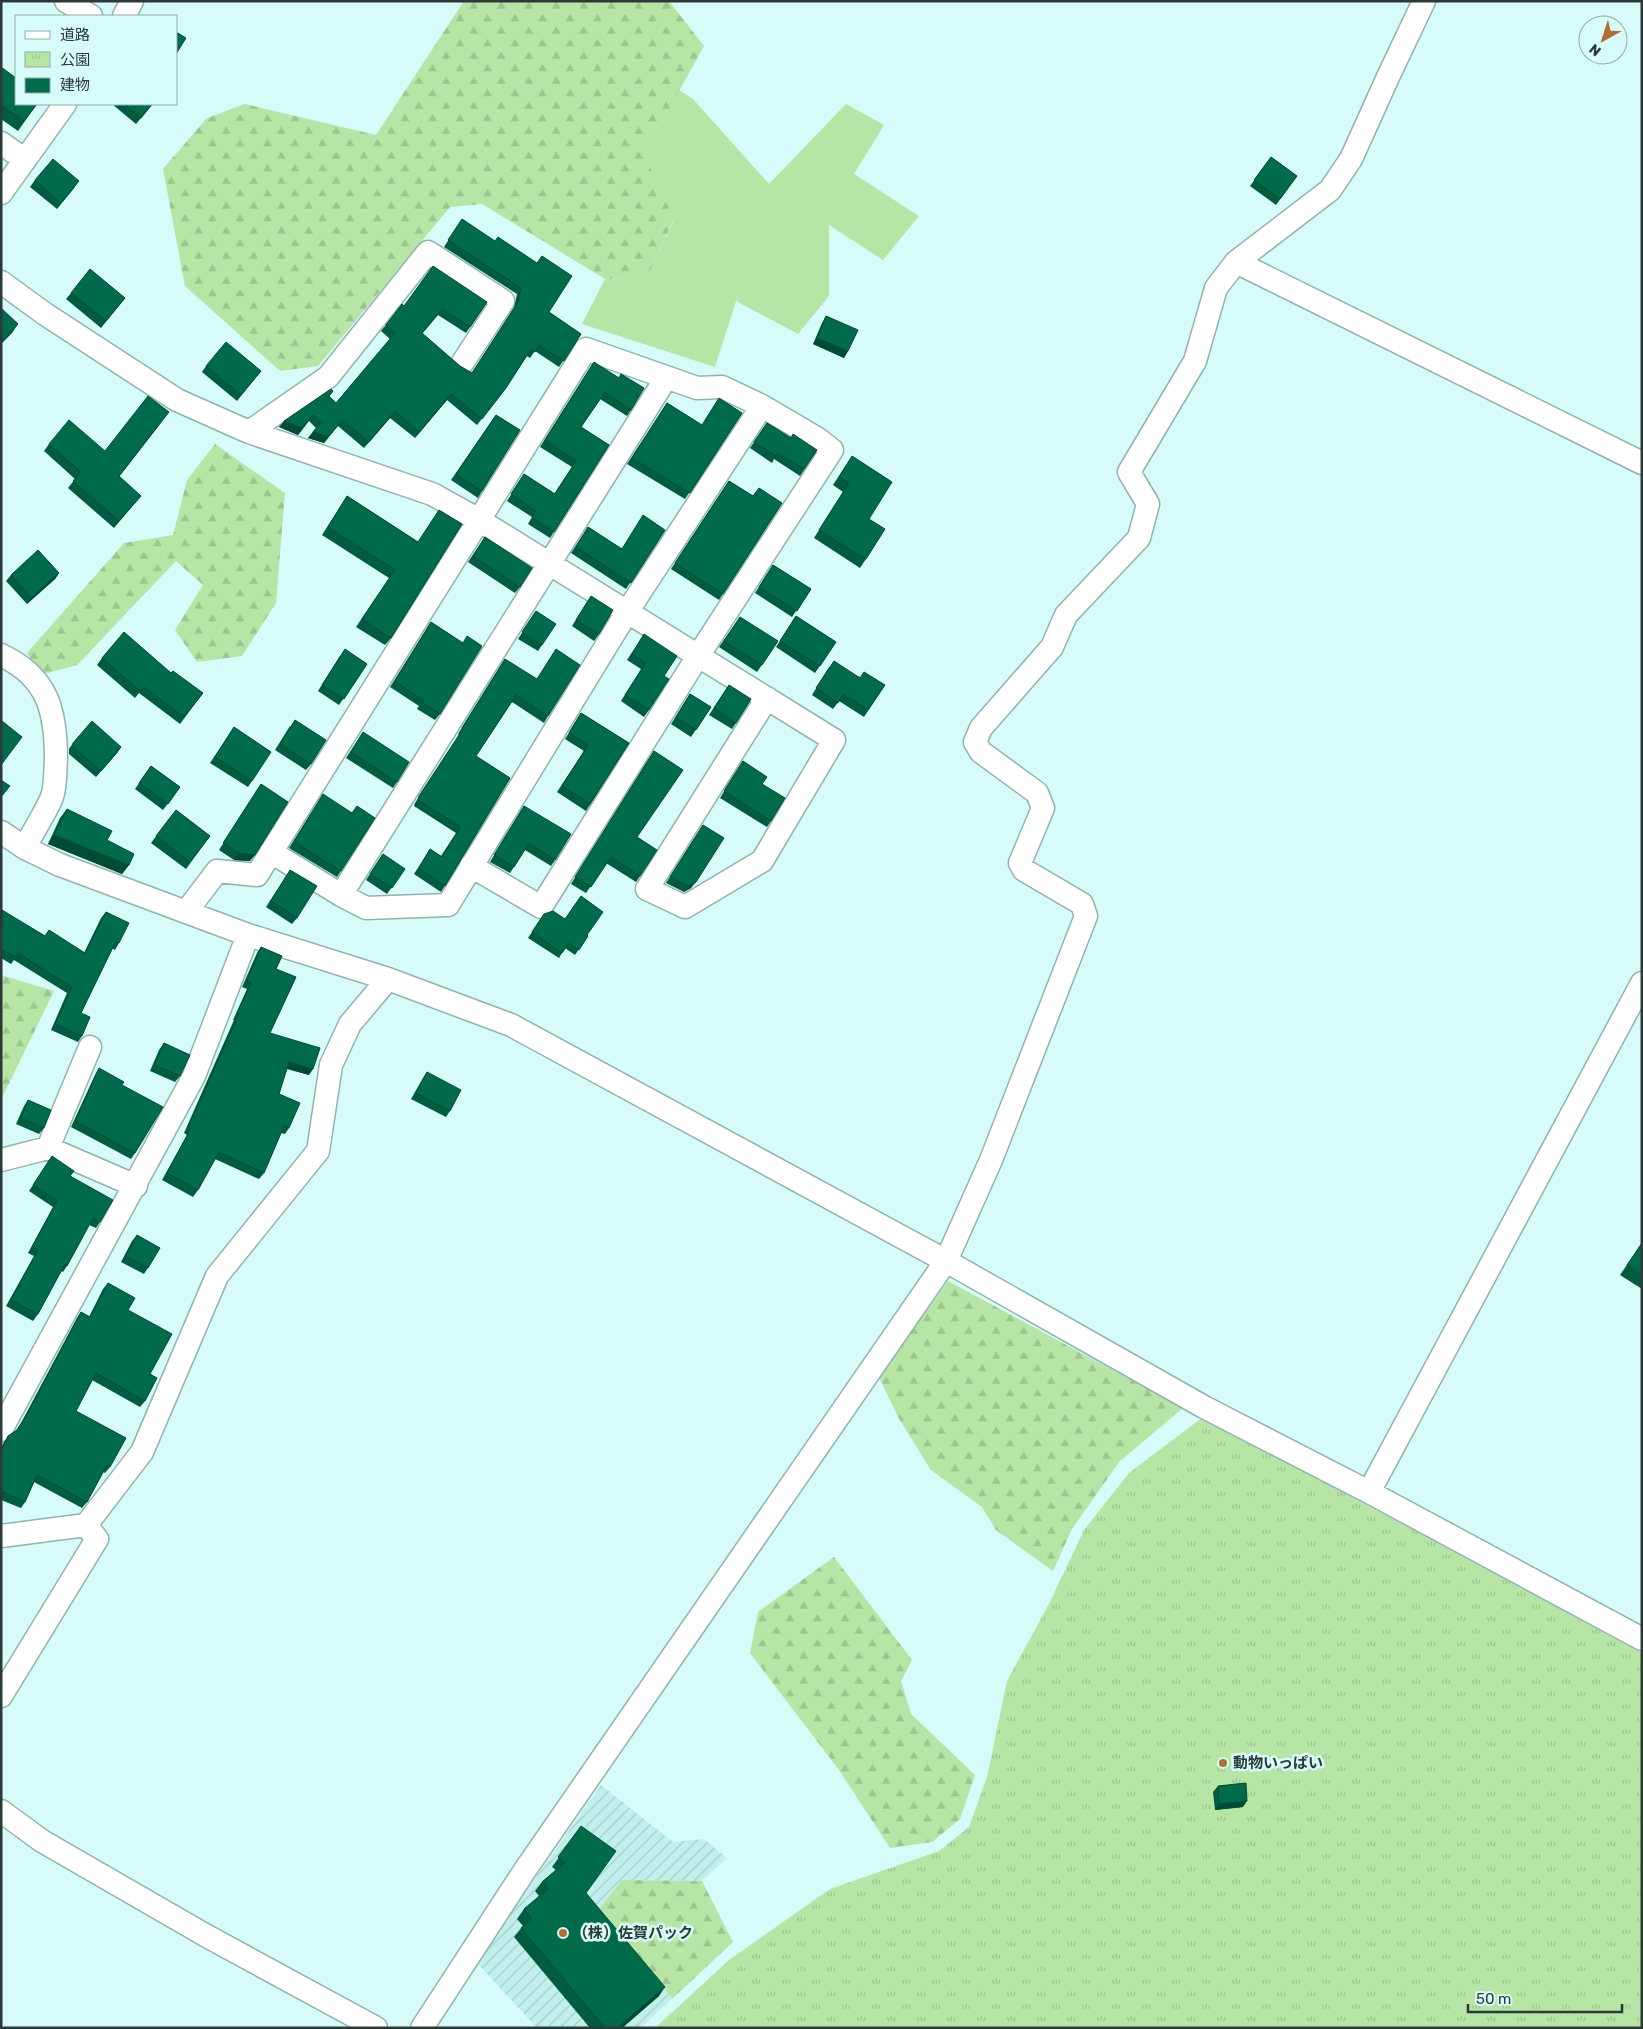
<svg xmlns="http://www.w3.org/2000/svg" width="1643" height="2029" font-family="Rubik,'Noto Sans JP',sans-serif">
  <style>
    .industrial { fill: url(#industrial-furrows) }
    .grass { fill: #b6e5a5 }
    .forest { fill: url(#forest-firs) }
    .park { fill: url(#park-tufts) }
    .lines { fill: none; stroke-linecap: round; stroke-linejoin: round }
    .minor-casing { stroke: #90b3b0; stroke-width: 25 }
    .minor { stroke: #fff; stroke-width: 22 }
    .wall { fill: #005c40 }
    .shaded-wall { fill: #004b34 }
    .building { fill: #006b4a; stroke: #004b34 }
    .poi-dot { fill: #ae6f37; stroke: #d6fbf8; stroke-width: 2 }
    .labels { text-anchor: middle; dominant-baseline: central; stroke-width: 5; stroke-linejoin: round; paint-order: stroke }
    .poi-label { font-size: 15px; font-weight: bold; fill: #2b3a39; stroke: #d6fbf8; text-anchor: start }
  </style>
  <defs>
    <pattern id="industrial-furrows" width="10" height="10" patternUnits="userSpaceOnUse" patternTransform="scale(1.25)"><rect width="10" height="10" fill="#c1efeb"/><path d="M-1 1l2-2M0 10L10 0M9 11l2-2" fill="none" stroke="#a6ceca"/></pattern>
    <pattern id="forest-firs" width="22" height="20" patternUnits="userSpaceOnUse" patternTransform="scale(1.25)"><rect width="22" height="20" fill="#b6e5a5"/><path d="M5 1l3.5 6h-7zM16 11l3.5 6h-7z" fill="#9dc58f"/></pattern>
    <pattern id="park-tufts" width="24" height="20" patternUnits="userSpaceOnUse" patternTransform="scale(1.25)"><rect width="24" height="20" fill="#b6e5a5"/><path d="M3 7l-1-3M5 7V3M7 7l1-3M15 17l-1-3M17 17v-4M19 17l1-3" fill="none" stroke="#9dc58f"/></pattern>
  </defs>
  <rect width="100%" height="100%" fill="#d6fbf8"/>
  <path class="industrial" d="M 601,1785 L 673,1842 L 704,1839 L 727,1858 L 702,1881 L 622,1880 L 600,1908 L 672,1999 L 640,2028 L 537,2028 L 476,1962 Z"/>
  <path class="grass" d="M 679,90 L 693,99 L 769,184 L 846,104 L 884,125 L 854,174 L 919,216 L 883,260 L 829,225 L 829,296 L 798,334 L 736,301 L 715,367 L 582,324 L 605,279 L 647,277 L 674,220 L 644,154 Z"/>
  <path class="forest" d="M 464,1 L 669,1 L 704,46 L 644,154 L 674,219 L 647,277 L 605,279 L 482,204 L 450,207 L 318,366 L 280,371 L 185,286 L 163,169 L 207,118 L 245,104 L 376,135 Z
    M 215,444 L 285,493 L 276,603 L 242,656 L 197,662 L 175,630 L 203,585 L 176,561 L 77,665 L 40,675 L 27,653 L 124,543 L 173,535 L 187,480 Z
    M 1,975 L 54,991 L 1,1100 Z
    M 948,1281 L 1183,1408 L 1119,1462 L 1072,1529 L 1053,1571 L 996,1530 L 982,1507 L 931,1470 L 898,1417 L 879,1377 Z
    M 834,1557 L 912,1660 L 901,1681 L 911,1714 L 975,1775 L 960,1819 L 932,1842 L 890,1848 L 839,1770 L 750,1653 L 758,1612 Z
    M 622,1880 L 702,1881 L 733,1942 L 672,1999 L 600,1908 Z"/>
  <path class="park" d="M 1203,1417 L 1642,1653 L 1642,2028 L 655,2028 L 729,1960 L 830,1889 L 939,1851 L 969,1827 L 987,1777 L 1007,1681 L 1050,1602 L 1084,1530 L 1129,1473 Z"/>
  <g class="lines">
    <defs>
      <path id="minor" d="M 66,1 L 91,16
        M 124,16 L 132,1
        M 1,143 L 25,160
        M 1,193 L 65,104
        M 1236,262 L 1642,463
        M 1,282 L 45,314 L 177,400 L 249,432 L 432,494 L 479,520 L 834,740 L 762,861 L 685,907 L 647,889 L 767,698
        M 249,432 L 328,377 L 428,252 L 503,301 L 463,362
        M 1,655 C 48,677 56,711 56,759 C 55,771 56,785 52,797 C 45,814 33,831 25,848
        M 1,832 L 25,848 L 60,865 L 248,935 L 388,979 L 511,1025 L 946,1261 L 1204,1407 L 1369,1492 L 1642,1639
        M 271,852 L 341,895 L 666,378
        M 341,895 L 366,908 L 448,905 L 627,612 L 762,406
        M 186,912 L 217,871 L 257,875 L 586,349 L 697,388 L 722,387 L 762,406 L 818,439 L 832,450 L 698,656 L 541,907 L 471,866
        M 48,1148 L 90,1047
        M 1,1160 L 48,1148 L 136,1186
        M 1,1430 L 194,1076 L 248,935
        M 1369,1492 L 1642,983
        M 86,1525 L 142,1452 L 217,1276 L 318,1151 L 331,1065 L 350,1024 L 388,979
        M 1,1536 L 86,1525 L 97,1539 L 1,1696
        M 1,1811 L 42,1841 L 205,1935 L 376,2028
        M 422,2028 L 525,1870 L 946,1261 L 991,1160 L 1086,916 L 1082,904 L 1024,870 L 1020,863 L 1043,808 L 1037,793 L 981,752 L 975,742 L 981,728 L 1052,647 L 1066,615 L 1139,538 L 1148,504 L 1129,472 L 1195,361 L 1216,288 L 1236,262 L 1330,190 L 1351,159 L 1388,77 L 1424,1"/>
    </defs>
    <use href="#minor" class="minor-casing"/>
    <use href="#minor" class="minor"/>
  </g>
  <path class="wall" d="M 1,67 L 37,104 L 18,131 L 1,119 Z
    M 112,104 L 153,104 L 136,124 Z
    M 1271,157 L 1297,176 L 1276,205 L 1250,186 Z
    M 35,180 L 75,187 L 57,209 L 30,187 Z
    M 462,219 L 549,312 L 581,334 L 559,367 L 535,351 L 530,358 L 527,356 L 501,394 L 477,425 L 447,400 L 415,438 L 390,418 L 364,448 L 338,426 L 324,443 L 308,438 L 316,428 L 309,421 L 298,435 L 279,427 L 333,391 L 329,397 L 336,403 L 390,339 L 381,331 L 386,325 L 404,306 L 487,302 L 466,333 L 438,315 L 422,334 L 460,366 L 472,373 L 514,308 L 517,294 L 444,247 Z
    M 71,293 L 125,298 L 101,328 L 66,299 Z
    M 826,316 L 848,351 L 844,358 L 813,344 L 822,323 Z
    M 594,362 L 631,410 L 627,416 L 600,399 L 581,427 L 609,445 L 550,538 L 528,524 L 532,517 L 507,501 L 524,474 L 554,494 L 572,467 L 540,447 Z
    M 206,366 L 261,371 L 237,401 L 202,372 Z
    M 667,403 L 702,425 L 742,413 L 685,499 L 627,464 Z
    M 496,415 L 482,491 L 478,498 L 451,480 Z
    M 163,420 L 119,477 L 141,496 L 135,503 L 114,528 L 68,488 L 75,479 L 44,451 L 49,444 L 105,451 Z
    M 767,423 L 791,438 L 817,450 L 800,476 L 774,459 L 772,463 L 750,448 Z
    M 846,465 L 866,559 L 860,568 L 814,538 L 843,492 L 833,485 Z
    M 729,481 L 753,496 L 782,503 L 719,600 L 671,569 Z
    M 347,496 L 418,542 L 391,638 L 385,645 L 356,627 L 389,578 L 322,535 Z
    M 588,527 L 621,549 L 665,530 L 626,589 L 571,553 Z
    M 485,537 L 520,587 L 515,593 L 468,562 Z
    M 773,565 L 811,589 L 792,617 L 755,593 Z
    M 59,573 L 55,579 L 27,604 L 6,581 L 11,575 Z
    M 587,602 L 599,634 L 594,641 L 572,626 Z
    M 536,611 L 542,645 L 538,651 L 518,639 Z
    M 796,616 L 836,642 L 815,673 L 776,647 Z
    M 740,617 L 778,641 L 757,672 L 719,647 Z
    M 431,622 L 440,714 L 435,720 L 417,709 L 419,706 L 390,687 Z
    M 644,634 L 649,710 L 644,717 L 621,701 L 641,669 L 627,660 Z
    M 340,656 L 367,664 L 339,705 L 318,691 Z
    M 102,658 L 171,673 L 203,693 L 180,724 L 139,693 L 135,698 L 97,665 Z
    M 505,659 L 548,716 L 544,723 L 512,702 L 476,756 L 510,778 L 441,892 L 414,874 L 430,849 L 441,856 L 456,833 L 414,806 L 415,803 L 459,735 L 458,734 Z
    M 829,667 L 885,685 L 864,717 L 839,701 L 833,709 L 812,695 Z
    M 729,685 L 736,723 L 732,729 L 709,715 Z
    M 690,694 L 711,707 L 691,737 L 671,724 Z
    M 581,713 L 629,743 L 586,811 L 557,792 L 584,751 L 565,739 Z
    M 290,726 L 311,764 L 306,770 L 275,750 Z
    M 234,727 L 252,781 L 248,787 L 210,763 Z
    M 363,732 L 397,782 L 393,788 L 346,758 Z
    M 73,743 L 121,747 L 117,753 L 96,777 L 69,754 L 69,749 Z
    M 654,751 L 637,837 L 640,876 L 636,882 L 606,863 L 586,893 L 571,884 Z
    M 743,761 L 762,784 L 771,821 L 767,827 L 720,798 Z
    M 151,766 L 180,787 L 163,810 L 135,789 Z
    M 257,791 L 250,861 L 234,860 L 219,850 Z
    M 323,794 L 341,871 L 337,877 L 289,848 Z
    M 524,806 L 555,860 L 551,866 L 525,850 L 510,873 L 490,862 Z
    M 67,809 L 107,840 L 129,865 L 122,874 L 48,844 L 60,818 Z
    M 176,810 L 210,836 L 186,869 L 151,843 Z
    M 703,825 L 691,888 L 684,892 L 666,883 Z
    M 383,854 L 405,869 L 387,894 L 366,880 Z
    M 286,876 L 297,918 L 292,924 L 266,907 Z
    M 1,911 L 45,936 L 84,953 L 101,918 L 106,912 L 119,943 L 115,950 L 112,948 L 81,1013 L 82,1036 L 78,1042 L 51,1030 L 67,993 L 14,960 L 11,964 L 1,958 Z
    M 544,914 L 588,936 L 575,955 L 565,948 L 559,958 L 528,938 Z
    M 261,947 L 276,969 L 270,1033 L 309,1075 L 287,1069 L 279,1094 L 289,1128 L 285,1134 L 281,1133 L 264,1173 L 259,1179 L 215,1159 L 198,1190 L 193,1197 L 162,1180 L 187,1135 L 184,1133 L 234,1020 L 233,1020 L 247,989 L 242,987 L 257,953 Z
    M 164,1043 L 180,1076 L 175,1082 L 150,1071 L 159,1050 Z
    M 99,1068 L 122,1085 L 135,1153 L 131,1159 L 71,1127 L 95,1075 Z
    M 427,1072 L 450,1111 L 446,1117 L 411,1099 L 423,1078 Z
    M 28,1100 L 44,1128 L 39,1134 L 16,1124 L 24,1106 Z
    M 52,1156 L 70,1176 L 100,1222 L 96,1228 L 89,1225 L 67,1266 L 63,1272 L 61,1271 L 38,1314 L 33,1321 L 6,1306 L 34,1256 L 28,1253 L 53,1207 L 29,1191 Z
    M 137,1235 L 148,1268 L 144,1274 L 121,1262 L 132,1241 Z
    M 1642,1243 L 1642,1289 L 1620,1275 Z
    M 108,1283 L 128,1310 L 150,1374 L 145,1401 L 140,1407 L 92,1380 L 76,1411 L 110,1467 L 105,1473 L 103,1472 L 87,1502 L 82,1508 L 34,1482 L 25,1502 L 21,1508 L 1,1500 L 1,1448 L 4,1442 L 8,1436 L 16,1431 L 21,1423 L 77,1318 L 81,1312 L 89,1317 L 103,1289 Z
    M 1218,1786 L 1243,1807 L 1215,1810 L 1213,1792 Z
    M 581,1826 L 586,1893 L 659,1996 L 622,2028 L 590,2028 L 514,1937 L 523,1926 L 517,1919 L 524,1909 L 539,1896 L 535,1891 L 542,1882 L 556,1870 L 552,1867 Z"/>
  <path class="shaded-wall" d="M 18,324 L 12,333 L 1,344 L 1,342 Z
    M 817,338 L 848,351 L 844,358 L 813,344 Z
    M 451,394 L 447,400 L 415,438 L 419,432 Z
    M 395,411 L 390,418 L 364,448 L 369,442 Z
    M 313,415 L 298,435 L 279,427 L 284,421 Z
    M 342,420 L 324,443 L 308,438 L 313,432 Z
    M 59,573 L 55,579 L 27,604 L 31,598 Z
    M 121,747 L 117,753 L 96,777 Z
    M 54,835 L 129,865 L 122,874 L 48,844 Z
    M 239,853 L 255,855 L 250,861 L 234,860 Z
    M 696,882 L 691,888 L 684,892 L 689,886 Z
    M 289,1062 L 313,1069 L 309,1075 L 285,1068 Z
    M 1247,1801 L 1243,1807 L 1215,1810 L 1219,1804 Z
    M 665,1987 L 659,1996 L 622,2028 L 617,2028 Z"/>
  <path class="building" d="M 176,32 L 186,38 L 176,54 Z
    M 1,67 L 16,78 L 16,104 L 37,104 L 24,121 L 1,105 Z
    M 124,104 L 152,104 L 141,118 Z
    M 1271,157 L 1297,176 L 1280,199 L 1254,180 Z
    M 53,159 L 79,181 L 61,203 L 35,180 Z
    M 462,219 L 495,241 L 498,237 L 537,263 L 542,256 L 572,276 L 549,312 L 581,334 L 564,361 L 539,345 L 535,352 L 531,349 L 506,388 L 482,419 L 451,394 L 419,432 L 395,411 L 369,442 L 342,420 L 328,437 L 313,432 L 321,422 L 313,415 L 302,428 L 284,421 L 331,389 L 333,391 L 329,396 L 336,403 L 395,333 L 386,325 L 402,304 L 404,306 L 433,266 L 487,302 L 470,327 L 442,309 L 422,333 L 460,366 L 472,373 L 518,302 L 521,288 L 448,240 Z
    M 90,269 L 125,298 L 106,321 L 71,293 Z
    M 1,308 L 18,324 L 1,342 Z
    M 826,316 L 858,330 L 848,351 L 817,338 Z
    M 226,342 L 261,371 L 241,395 L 206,366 Z
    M 594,362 L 619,378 L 621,374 L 644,388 L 631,410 L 605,392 L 581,427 L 609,445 L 554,532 L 532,517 L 536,511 L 511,494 L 524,474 L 555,494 L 576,461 L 545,440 Z
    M 148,396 L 169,412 L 119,476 L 141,496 L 119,521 L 73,481 L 81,472 L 49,444 L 69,420 L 105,451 Z
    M 719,398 L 742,413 L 690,493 L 632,458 L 667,403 L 702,425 Z
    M 496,415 L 520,430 L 482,491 L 456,474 Z
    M 767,423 L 791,438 L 793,434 L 817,450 L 804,469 L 778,453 L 776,456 L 754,442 Z
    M 852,456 L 892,482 L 869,519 L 885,529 L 866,559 L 819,530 L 849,483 L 839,477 Z
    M 729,481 L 753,496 L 759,488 L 782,503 L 723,594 L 675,563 Z
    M 347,496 L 418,542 L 439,510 L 462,524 L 391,638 L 362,619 L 395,570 L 328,527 Z
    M 643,515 L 665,530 L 631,583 L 576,547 L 588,527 L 622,549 Z
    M 485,537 L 532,568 L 520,587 L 473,556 Z
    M 38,550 L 59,573 L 31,598 L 11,575 Z
    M 773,565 L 811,589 L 797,611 L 759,587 Z
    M 591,596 L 613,610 L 599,634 L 576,620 Z
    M 536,611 L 556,624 L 542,645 L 522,632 Z
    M 796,616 L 836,642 L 820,666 L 780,641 Z
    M 740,617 L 778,641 L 762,665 L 724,641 Z
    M 431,622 L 463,643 L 467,636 L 482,646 L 440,714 L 422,702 L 423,700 L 395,681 Z
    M 124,632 L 171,673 L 173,671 L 203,693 L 184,717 L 144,687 L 140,691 L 102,658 Z
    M 644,634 L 677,656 L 664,676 L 669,679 L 649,710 L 625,695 L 646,663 L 632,654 Z
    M 345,649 L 367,664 L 344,699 L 322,685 Z
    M 556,649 L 580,665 L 548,716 L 516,695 L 476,756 L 510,778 L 445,886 L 419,868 L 430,849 L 442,857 L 461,827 L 418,800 L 419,796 L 463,729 L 462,728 L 505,659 L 537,679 Z
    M 834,661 L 860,678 L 864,672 L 885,685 L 868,710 L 843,694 L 838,703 L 816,688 Z
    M 729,685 L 751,699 L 736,723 L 714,708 Z
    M 690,694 L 711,707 L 696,730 L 676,717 Z
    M 581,713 L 629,743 L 590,804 L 562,786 L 588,745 L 569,733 Z
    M 295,720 L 326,740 L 311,764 L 280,744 Z
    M 2,721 L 22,737 L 1,765 L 1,722 Z
    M 92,721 L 121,747 L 101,771 L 73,747 L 73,743 Z
    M 234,727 L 271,752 L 252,781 L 215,757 Z
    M 363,732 L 409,762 L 397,782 L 351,752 Z
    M 654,751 L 683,770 L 637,837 L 657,850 L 640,876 L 611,857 L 591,887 L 575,877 Z
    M 743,761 L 767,777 L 762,784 L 785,798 L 771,821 L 724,791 Z
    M 151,766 L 180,787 L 168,804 L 139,783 Z
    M 1,780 L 10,786 L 1,797 Z
    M 261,784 L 288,802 L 255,855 L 239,853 L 223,843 Z
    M 323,794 L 352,813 L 357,806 L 375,818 L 341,871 L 294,842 Z
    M 524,806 L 571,834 L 555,860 L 529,843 L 514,867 L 494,855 Z
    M 67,809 L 112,831 L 107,840 L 134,854 L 129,865 L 54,835 Z
    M 176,810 L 210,836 L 190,862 L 156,836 Z
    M 703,825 L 724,838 L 696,882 L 689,886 L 670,877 Z
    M 383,854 L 405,869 L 392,888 L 370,874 Z
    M 290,870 L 317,886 L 297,918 L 271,901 Z
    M 581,896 L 603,912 L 587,935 L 588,936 L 579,950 L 569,943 L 562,953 L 532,932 L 544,914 L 553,911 L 565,919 Z
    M 2,910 L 45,936 L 49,930 L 85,953 L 106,912 L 129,923 L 119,943 L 116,941 L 81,1013 L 90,1017 L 82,1036 L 55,1024 L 72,987 L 18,953 L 16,957 L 1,949 Z
    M 261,947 L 282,956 L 276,969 L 296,977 L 270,1033 L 320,1048 L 313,1069 L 289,1062 L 279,1094 L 300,1103 L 289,1128 L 284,1126 L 264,1173 L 219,1152 L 198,1190 L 167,1173 L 191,1128 L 188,1127 L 239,1014 L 237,1013 L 251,983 L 247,981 Z
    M 164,1043 L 190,1055 L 180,1076 L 154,1065 Z
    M 99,1068 L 124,1082 L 122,1085 L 163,1107 L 135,1153 L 75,1121 Z
    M 427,1072 L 461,1090 L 450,1111 L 416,1093 Z
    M 28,1100 L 51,1110 L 44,1128 L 21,1118 Z
    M 52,1156 L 74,1171 L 70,1176 L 113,1200 L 100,1222 L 93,1218 L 67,1266 L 65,1264 L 38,1314 L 11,1300 L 38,1250 L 32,1247 L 57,1201 L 33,1185 Z
    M 137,1235 L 160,1248 L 148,1268 L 126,1256 Z
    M 1642,1243 L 1642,1275 L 1627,1265 Z
    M 108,1283 L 135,1298 L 128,1310 L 172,1334 L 150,1374 L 157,1378 L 145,1401 L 96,1373 L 76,1411 L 126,1438 L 110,1467 L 107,1465 L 87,1502 L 37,1475 L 25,1502 L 1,1491 L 1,1452 L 8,1436 L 17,1430 L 26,1416 L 81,1312 L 90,1317 Z
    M 1246,1783 L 1247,1801 L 1219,1804 L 1218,1786 Z
    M 581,1826 L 616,1851 L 586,1893 L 665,1987 L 617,2028 L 605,2028 L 521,1928 L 532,1919 L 524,1909 L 548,1889 L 542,1882 L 565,1863 L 558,1857 Z"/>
  <g class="poi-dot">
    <circle cx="1223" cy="1763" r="5"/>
    <circle cx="563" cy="1933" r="5"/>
  </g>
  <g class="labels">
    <g class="poi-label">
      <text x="1233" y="1763">動物いっぱい</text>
      <text x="573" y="1933">（株）佐賀パック</text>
    </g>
  </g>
  <rect width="1643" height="2029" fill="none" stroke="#2b3a39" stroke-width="5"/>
  <rect x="15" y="15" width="162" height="90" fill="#d6fbf8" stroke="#92aeac"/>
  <rect x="25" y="31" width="25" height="8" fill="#ffffff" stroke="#92aeac"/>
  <text x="60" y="40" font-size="15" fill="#2b3a39">道路</text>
  <rect x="25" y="52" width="25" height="15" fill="url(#park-tufts)" stroke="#92aeac"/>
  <text x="60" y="65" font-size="15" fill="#2b3a39">公園</text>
  <rect x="25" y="78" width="25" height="15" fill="#006b4a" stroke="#92aeac"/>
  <text x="60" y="90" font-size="15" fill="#2b3a39">建物</text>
  <g transform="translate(1603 40) rotate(219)"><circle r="24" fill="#d6fbf8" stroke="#92aeac"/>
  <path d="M0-4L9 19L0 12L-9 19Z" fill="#ae6f37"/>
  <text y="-8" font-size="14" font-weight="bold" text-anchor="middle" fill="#2b3a39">N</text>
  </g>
  <path d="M1468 2004v8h154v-8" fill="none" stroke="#2b3a39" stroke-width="2.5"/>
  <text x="1476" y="2004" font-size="15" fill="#2b3a39" stroke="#d6fbf8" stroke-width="4" paint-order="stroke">50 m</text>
</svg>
